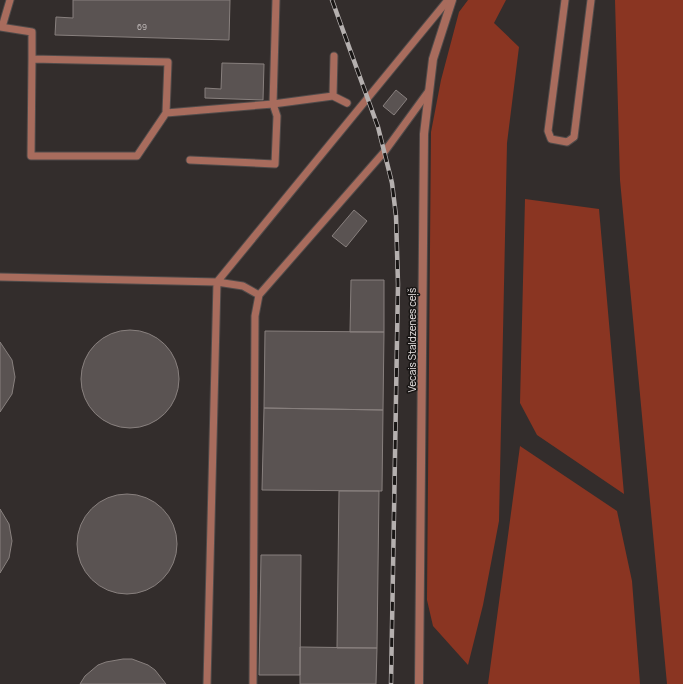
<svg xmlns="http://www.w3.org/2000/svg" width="683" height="684" font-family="Manrope,sans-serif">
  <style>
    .forest { fill: #8a3522 }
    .building { fill: #5a5352; stroke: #88807e }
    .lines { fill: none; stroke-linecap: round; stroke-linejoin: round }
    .lane-casing { stroke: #504b4a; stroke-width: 9 }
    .street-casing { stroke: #504b4a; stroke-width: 10 }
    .lane { stroke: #a86c5d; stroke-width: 7 }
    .street { stroke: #a86c5d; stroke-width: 8 }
    .rail-casing { stroke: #b5b0af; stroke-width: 4.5 }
    .rail { stroke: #191615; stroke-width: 3; stroke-dasharray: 9; stroke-linecap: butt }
    .labels { text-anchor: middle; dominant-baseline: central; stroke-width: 3; stroke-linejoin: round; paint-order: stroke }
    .number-label { font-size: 8px; fill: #c7c1c0 }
    .street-label { font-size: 10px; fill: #ebe6e5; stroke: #191615 }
  </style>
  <rect width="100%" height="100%" fill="#332d2c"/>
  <path class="forest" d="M 468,0 L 506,0 L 494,23 L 519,47 L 507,143 L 499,521 L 483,605 L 468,665 L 433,626 L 427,600 L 431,132 L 441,80 L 459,12 Z
    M 615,0 L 683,0 L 683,684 L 667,684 L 620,180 Z
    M 525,199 L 599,209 L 624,494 L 537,435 L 520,403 Z
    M 520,446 L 617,511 L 632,581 L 640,684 L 488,684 Z"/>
  <path class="building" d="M 73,0 L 230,0 L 229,40 L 55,35 L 56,17 L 73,18 Z
    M 222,63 L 264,64 L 263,100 L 205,98 L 205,88 L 221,89 Z
    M 396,90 L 407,99 L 394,115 L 383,106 Z
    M 354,210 L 367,221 L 346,247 L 332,236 Z
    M 351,280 L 384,280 L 384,332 L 350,332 Z
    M81 379a49 49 0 1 1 98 0a49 49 0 1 1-98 0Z
    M 265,331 L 384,332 L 383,410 L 264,408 Z
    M 0,342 L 12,360 L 15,377 L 12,394 L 0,412 Z
    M 264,408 L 383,410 L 382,491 L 262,490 Z
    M 339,491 L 379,491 L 377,648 L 337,648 Z
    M77 544a50 50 0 1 1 100 0a50 50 0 1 1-100 0Z
    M 0,509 L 9,524 L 12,541 L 9,558 L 0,573 Z
    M 261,555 L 301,555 L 300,675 L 259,675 Z
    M 300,647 L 377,648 L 376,684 L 300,684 Z
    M 123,659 L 132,659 L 148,665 L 155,670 L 166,684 L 80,684 L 85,676 L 98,665 L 106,662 Z"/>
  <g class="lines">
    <defs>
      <path id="lane" d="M 565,0 L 548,131 L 551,139 L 567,142 L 574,137 L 591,0
        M 0,27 L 32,32 L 32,59 L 168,62 L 166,113 L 273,104 L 333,96 L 347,103
        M 2,27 L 10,0
        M 32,59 L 31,156 L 137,156 L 166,113
        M 333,96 L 334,56
        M 190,160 L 275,164 L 277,116 L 273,104 L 276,0
        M 0,277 L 217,282 L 448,0
        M 207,684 L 217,282 L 243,286 L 259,295
        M 253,684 L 255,316 L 259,295 L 385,151 L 428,92"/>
      <path id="street" d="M 419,684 L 424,134 L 433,59 L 452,0"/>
    </defs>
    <use href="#lane" class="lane-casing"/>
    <use href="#street" class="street-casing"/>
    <use href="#lane" class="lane"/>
    <use href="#street" class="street"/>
    <defs>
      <path id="rail" d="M 332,0 L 378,127 L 392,183 L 396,216 L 398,284 L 391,684"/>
    </defs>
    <use href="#rail" class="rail-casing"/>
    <use href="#rail" class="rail"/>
  </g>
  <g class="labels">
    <g class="number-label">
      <text x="142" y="26">69</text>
    </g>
    <g class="street-label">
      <text transform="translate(412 340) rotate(-90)">Vecais Staldzenes ceļš</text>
    </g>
  </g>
</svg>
